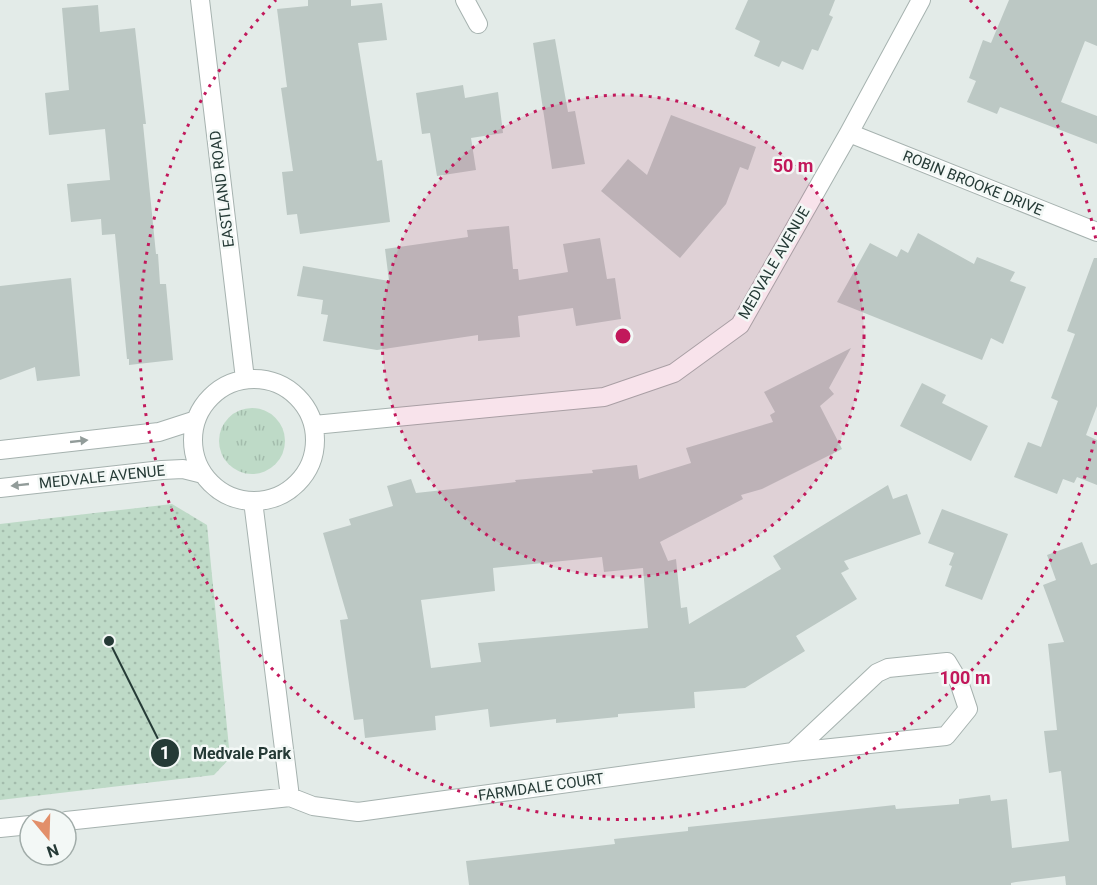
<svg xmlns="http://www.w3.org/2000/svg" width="1097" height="885" font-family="Roboto,sans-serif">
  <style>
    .grass { fill: url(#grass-tufts) }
    .park { fill: url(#park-dots) }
    .building { fill: #bcc8c4; fill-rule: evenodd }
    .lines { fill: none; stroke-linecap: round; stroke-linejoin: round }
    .minor-casing { stroke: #a6b2af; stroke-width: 20 }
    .minor { stroke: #fff; stroke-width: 18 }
    .oneway { fill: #929c9a }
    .ring { fill: none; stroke: #c2185b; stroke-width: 3; stroke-dasharray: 3 6 }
    .labels { text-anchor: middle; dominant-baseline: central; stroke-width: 5; stroke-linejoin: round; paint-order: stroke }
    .street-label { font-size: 15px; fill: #253a36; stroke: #f3f8f6 }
    .centre { fill: #c2185b; stroke: #f3f8f6; stroke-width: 3 }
    .ring-label { font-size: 18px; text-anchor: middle; font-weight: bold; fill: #c2185b; stroke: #f3f8f6; stroke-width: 5; stroke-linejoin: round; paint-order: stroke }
    .leader { fill: none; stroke: #253a36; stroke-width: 2 }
    .callout-dot { fill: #253a36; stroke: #f3f8f6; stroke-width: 2 }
    .mark-label { font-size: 18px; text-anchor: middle; font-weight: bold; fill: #fff }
    .callout-label { font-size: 16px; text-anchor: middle; font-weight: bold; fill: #253a36; stroke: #f3f8f6; stroke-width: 5; stroke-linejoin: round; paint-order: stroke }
  </style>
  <defs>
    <pattern id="grass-tufts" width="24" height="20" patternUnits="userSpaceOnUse" patternTransform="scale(1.5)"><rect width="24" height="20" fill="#bedac7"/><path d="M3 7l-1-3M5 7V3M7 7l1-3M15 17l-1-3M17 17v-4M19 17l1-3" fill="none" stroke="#a3bcac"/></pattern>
    <pattern id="park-dots" width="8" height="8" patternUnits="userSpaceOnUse" patternTransform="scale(1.5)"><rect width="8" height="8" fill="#bedac7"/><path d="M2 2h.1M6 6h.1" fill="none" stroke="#a3bcac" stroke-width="1.8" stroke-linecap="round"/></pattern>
  </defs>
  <rect width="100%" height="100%" fill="#e3ebe8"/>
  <path class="grass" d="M219 441a33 33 0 1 1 66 0a33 33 0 1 1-66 0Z"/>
  <path class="park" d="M 172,504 L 207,525 L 230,758 L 214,775 L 0,800 L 0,524 Z"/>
  <path class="building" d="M 308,0 L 351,0 L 351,6 L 382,3 L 387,40 L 358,43 L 377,161 L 382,160 L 390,222 L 300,234 L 297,214 L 287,215 L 282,172 L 293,171 L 281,88 L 287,87 L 277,9 L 308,6 Z
    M 748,0 L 835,0 L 829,15 L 833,17 L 818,51 L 812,49 L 803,70 L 782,61 L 779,67 L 754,56 L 760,41 L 735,29 Z
    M 1009,0 L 1097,0 L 1097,46 L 1085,41 L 1061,102 L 1097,116 L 1097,144 L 1000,107 L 997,114 L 967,102 L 976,81 L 969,78 L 983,40 L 991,43 Z
    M 98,5 L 100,32 L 135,28 L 146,124 L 143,124 L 156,254 L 158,254 L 160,284 L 166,284 L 173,360 L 129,365 L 129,359 L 127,359 L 115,234 L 102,235 L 101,219 L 71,222 L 67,184 L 110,180 L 105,129 L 49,135 L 45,93 L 69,90 L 62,8 Z
    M 555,39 L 568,112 L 575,111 L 585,164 L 552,169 L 533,43 Z
    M 463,85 L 465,98 L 498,92 L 503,133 L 471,138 L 476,170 L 437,176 L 430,133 L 422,134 L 416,93 Z
    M 671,115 L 756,147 L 748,170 L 740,167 L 726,204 L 680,258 L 601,191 L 628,159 L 647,175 Z
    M 509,226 L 513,269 L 518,269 L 519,280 L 568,272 L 563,244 L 600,238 L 607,279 L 615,278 L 621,319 L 576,326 L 573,308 L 518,316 L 520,337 L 478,341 L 478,335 L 377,350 L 323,341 L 328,315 L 321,314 L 323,300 L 297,296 L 303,266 L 389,281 L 385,249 L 468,237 L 467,230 Z
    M 918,233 L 974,264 L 977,257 L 1015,272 L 1010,281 L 1026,287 L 1003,344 L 991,338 L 982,360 L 837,302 L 870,243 L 897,257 L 901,249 L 908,253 Z
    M 1094,258 L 1097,258 L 1097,406 L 1086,435 L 1097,440 L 1097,485 L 1077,477 L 1074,483 L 1063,479 L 1057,494 L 1014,477 L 1028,442 L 1041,447 L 1058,401 L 1051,398 L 1075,334 L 1067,331 Z
    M 71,278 L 80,376 L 37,381 L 35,367 L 0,380 L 0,286 Z
    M 851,348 L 829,388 L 834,394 L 820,406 L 842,449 L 762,489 L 741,495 L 743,499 L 660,542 L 668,561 L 676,559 L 681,608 L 687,607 L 689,624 L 781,569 L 773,556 L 888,485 L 893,499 L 907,494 L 921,534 L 844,561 L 849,569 L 841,573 L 857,599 L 796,636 L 805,651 L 745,688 L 694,692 L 695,708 L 618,714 L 618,717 L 556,723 L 556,719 L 490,727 L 488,709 L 435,716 L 436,730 L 365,738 L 363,719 L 354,720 L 340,620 L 348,619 L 323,533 L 351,525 L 349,519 L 393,506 L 387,486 L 411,479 L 416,493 L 516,482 L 515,480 L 593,473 L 592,470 L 637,465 L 639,479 L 691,463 L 686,448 L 773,422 L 770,415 L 775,412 L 764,392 ZM 602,557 L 604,572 L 643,568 L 648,628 L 478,643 L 481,662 L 431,668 L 421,600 L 495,591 L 493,568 Z
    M 922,383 L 946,395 L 942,403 L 988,426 L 971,461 L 900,426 Z
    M 942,509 L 1008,534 L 982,600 L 945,586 L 952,566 L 949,565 L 954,553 L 928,543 Z
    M 1082,542 L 1091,565 L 1097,563 L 1097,885 L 1066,885 L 1065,876 L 1016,882 L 1011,883 L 1011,885 L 469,885 L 466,861 L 615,844 L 614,839 L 688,831 L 688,827 L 895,805 L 896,809 L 959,804 L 959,799 L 990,795 L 991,801 L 1007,799 L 1012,848 L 1069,841 L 1061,771 L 1049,773 L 1044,731 L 1057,730 L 1048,644 L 1064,642 L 1043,585 L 1056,580 L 1047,555 Z"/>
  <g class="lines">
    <defs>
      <path id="minor" d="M 200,0 L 245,379
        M 465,0 L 478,24
        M 849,133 L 1097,232
        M193 440a61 61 0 1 1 122 0a61 61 0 1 1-122 0Z
        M 314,425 L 604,397 L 674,373 L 740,325 L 849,133 L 921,0
        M 0,450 L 159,432 L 196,420
        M 0,488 L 162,470 L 183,469 L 203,474
        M 253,501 L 290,797
        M 66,821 L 290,797 L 313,806 L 358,812 L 793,752 L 946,736 L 968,709 L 959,682 L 947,662 L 888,668 L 877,673 L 793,752
        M 0,828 L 30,825"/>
    </defs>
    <use href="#minor" class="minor-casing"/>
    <use href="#minor" class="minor"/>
  </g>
  <defs><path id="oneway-solid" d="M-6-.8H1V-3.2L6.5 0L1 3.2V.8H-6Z" transform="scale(1.5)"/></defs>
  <g class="oneway">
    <use href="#oneway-solid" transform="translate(79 441) rotate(-6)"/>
    <use href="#oneway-solid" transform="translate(20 485) rotate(174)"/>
  </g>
  <circle cx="623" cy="336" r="241" fill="#c2185b" fill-opacity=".12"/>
  <g class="ring">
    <circle cx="623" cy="336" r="241"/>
    <path d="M1096 432A483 483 0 1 1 276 0M970 0A483 483 0 0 1 1096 240"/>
  </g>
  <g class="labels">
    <g class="street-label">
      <text transform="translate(973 183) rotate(22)">ROBIN BROOKE DRIVE</text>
      <text transform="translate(222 189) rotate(-97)">EASTLAND ROAD</text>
      <text transform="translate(774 263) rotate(-60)">MEDVALE AVENUE</text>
      <text transform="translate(102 477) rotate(-6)">MEDVALE AVENUE</text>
      <text transform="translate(541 787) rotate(-8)">FARMDALE COURT</text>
    </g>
  </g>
  <circle cx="623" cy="336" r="9" class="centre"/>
  <g class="ring-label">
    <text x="793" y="172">50 m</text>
    <text x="965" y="684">100 m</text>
  </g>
  <path class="leader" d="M109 641L165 753"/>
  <g class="callout-dot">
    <circle cx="109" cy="641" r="6"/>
    <circle cx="165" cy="753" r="15"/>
  </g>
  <g class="mark-label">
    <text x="165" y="759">1</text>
  </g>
  <g class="callout-label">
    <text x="242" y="759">Medvale Park</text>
  </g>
  <g transform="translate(48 837) rotate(161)"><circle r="28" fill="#f3f8f6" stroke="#a1aca9" stroke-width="1.5"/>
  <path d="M0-4.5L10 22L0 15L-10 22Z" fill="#e28f6a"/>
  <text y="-9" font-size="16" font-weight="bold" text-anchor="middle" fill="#253a36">N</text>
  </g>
</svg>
